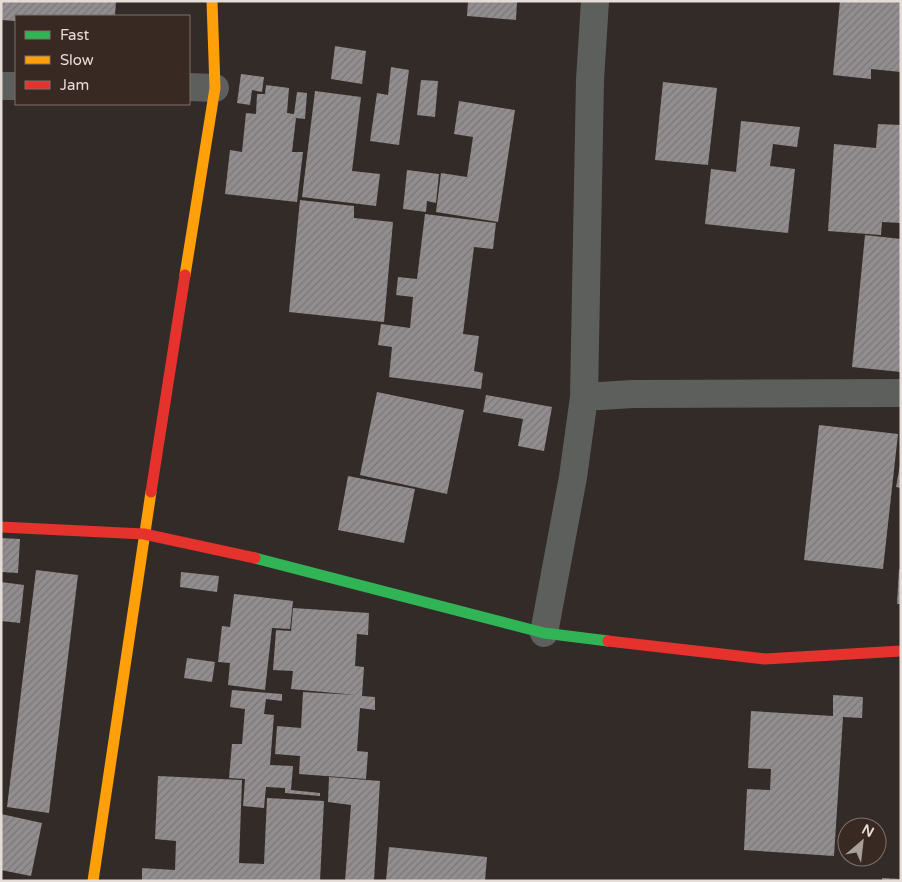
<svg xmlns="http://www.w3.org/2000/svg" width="902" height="882" font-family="'Varela Round',sans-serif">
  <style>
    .building { fill: url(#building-hatch) }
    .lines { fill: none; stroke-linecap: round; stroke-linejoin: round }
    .street { stroke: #5d5f5d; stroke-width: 28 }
    .fast { stroke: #30b455; stroke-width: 11 }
    .slow { stroke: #ff9f0a; stroke-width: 11 }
    .jam { stroke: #e5322d; stroke-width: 11 }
  </style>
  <defs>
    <pattern id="building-hatch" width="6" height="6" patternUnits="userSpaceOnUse" patternTransform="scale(1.25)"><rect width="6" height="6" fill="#928d8e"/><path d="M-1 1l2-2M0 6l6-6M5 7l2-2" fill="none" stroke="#7b7677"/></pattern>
  </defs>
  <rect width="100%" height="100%" fill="#332b27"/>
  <path class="building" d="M 1,1 L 116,1 L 115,16 L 16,16 L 16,21 L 1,20 Z
    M 468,1 L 517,1 L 516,20 L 467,16 Z
    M 840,1 L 901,1 L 901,72 L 871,69 L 871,79 L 833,75 Z
    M 335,46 L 366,51 L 362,84 L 331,79 Z
    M 391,67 L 409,70 L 399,145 L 370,141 L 377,93 L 388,95 Z
    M 241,74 L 264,77 L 262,92 L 252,90 L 250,105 L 237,103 Z
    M 421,80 L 438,81 L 435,117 L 417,115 Z
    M 663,82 L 717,88 L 708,165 L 655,160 Z
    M 266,85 L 289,88 L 287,113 L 294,114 L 297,92 L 307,93 L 305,119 L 296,118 L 292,152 L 303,152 L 297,202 L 225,194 L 230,150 L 242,152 L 246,113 L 256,114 L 257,94 L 265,94 Z
    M 315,91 L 361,97 L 352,171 L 380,174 L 376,206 L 302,197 Z
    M 459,101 L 515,110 L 498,222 L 436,212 L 441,173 L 467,177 L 473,137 L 454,134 Z
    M 741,121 L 800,127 L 797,147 L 773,144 L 770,166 L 795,169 L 788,233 L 705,224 L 711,169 L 736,172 Z
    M 878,124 L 901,125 L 901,223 L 882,222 L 881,235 L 828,231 L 834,144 L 876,148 Z
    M 407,170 L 439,174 L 436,203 L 427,201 L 426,212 L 403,209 Z
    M 300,200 L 354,206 L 354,218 L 393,222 L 384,322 L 289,312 Z
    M 425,214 L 496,223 L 493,249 L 474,247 L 463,334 L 479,336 L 474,371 L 483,373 L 481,389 L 389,377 L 392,347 L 378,345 L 381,324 L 410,328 L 413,297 L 396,295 L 398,277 L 417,279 Z
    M 865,235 L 901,239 L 901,372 L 852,367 Z
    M 377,392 L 464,410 L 447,494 L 360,475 Z
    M 486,395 L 552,407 L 544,451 L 518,446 L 523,419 L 483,412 Z
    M 819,425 L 898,434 L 883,569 L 804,560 Z
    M 900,465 L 901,465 L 901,488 L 896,487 Z
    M 348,476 L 415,489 L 404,543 L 338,530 Z
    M 1,538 L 20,539 L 18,573 L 1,572 Z
    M 899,569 L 901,569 L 901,604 L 897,604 Z
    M 36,570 L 78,575 L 49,813 L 7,807 Z
    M 181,572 L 219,576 L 217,592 L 180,587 Z
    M 1,582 L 24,585 L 20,623 L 1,621 Z
    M 234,594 L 293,601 L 290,629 L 272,628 L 265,690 L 228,685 L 230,663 L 218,662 L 222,626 L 230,627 Z
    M 293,608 L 369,613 L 368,635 L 357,634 L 355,666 L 364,667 L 362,696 L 375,697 L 375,710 L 360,708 L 357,751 L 368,752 L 366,779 L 299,774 L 300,756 L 275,754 L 277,726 L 301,728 L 303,692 L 356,695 L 291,689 L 293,671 L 273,670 L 276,630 L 291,631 Z
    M 187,658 L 215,662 L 212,682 L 184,678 Z
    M 232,690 L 282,694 L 282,701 L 266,699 L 264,714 L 274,715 L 270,765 L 293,766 L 291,790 L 320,793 L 320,796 L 285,793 L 285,788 L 266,787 L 264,808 L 243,806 L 245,779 L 229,778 L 232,744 L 242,744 L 245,709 L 230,707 Z
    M 833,695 L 863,697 L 862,718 L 843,717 L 834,856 L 744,850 L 747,789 L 770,790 L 771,769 L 748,768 L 751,711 L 833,716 Z
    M 158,776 L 242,780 L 239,863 L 264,864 L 267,798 L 324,801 L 320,881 L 142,881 L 142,868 L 175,870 L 176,841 L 155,839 Z
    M 329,777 L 380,781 L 374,881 L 345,881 L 351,805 L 328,802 Z
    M 1,814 L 42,823 L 31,876 L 1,870 Z
    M 389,847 L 487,857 L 485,881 L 386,881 Z
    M 882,878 L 901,879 L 901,881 L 882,881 Z"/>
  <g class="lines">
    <path class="street" d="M 1,86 L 16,86
      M 189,87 L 215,88
      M 584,397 L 633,394 L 901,393
      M 544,633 L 573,477 L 584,397 L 590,80 L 595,1"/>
    <path class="fast" d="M 255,558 L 544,633 L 608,641"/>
    <path class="slow" d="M 185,275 L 215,88 L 212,1
      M 93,881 L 151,492"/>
    <path class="jam" d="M 151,492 L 185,275
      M 1,527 L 144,534 L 255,558
      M 608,641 L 765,659 L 901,651"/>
  </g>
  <rect width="902" height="882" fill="none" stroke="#e7ddd8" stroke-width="5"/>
  <rect x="15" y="15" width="175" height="90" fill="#382922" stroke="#7e716b"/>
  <rect x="25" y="31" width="25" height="8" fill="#30b455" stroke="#7e716b"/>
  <text x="60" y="40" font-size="15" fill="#e7ddd8">Fast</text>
  <rect x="25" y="56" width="25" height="8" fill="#ff9f0a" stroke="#7e716b"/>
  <text x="60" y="65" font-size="15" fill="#e7ddd8">Slow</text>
  <rect x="25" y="81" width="25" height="8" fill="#e5322d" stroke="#7e716b"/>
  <text x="60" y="90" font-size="15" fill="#e7ddd8">Jam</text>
  <g transform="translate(862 842) rotate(28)"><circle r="24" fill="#382922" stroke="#7e716b"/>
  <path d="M0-4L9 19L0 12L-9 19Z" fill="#a89f9a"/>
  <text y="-8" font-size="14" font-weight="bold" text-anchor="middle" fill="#e7ddd8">N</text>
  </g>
</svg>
